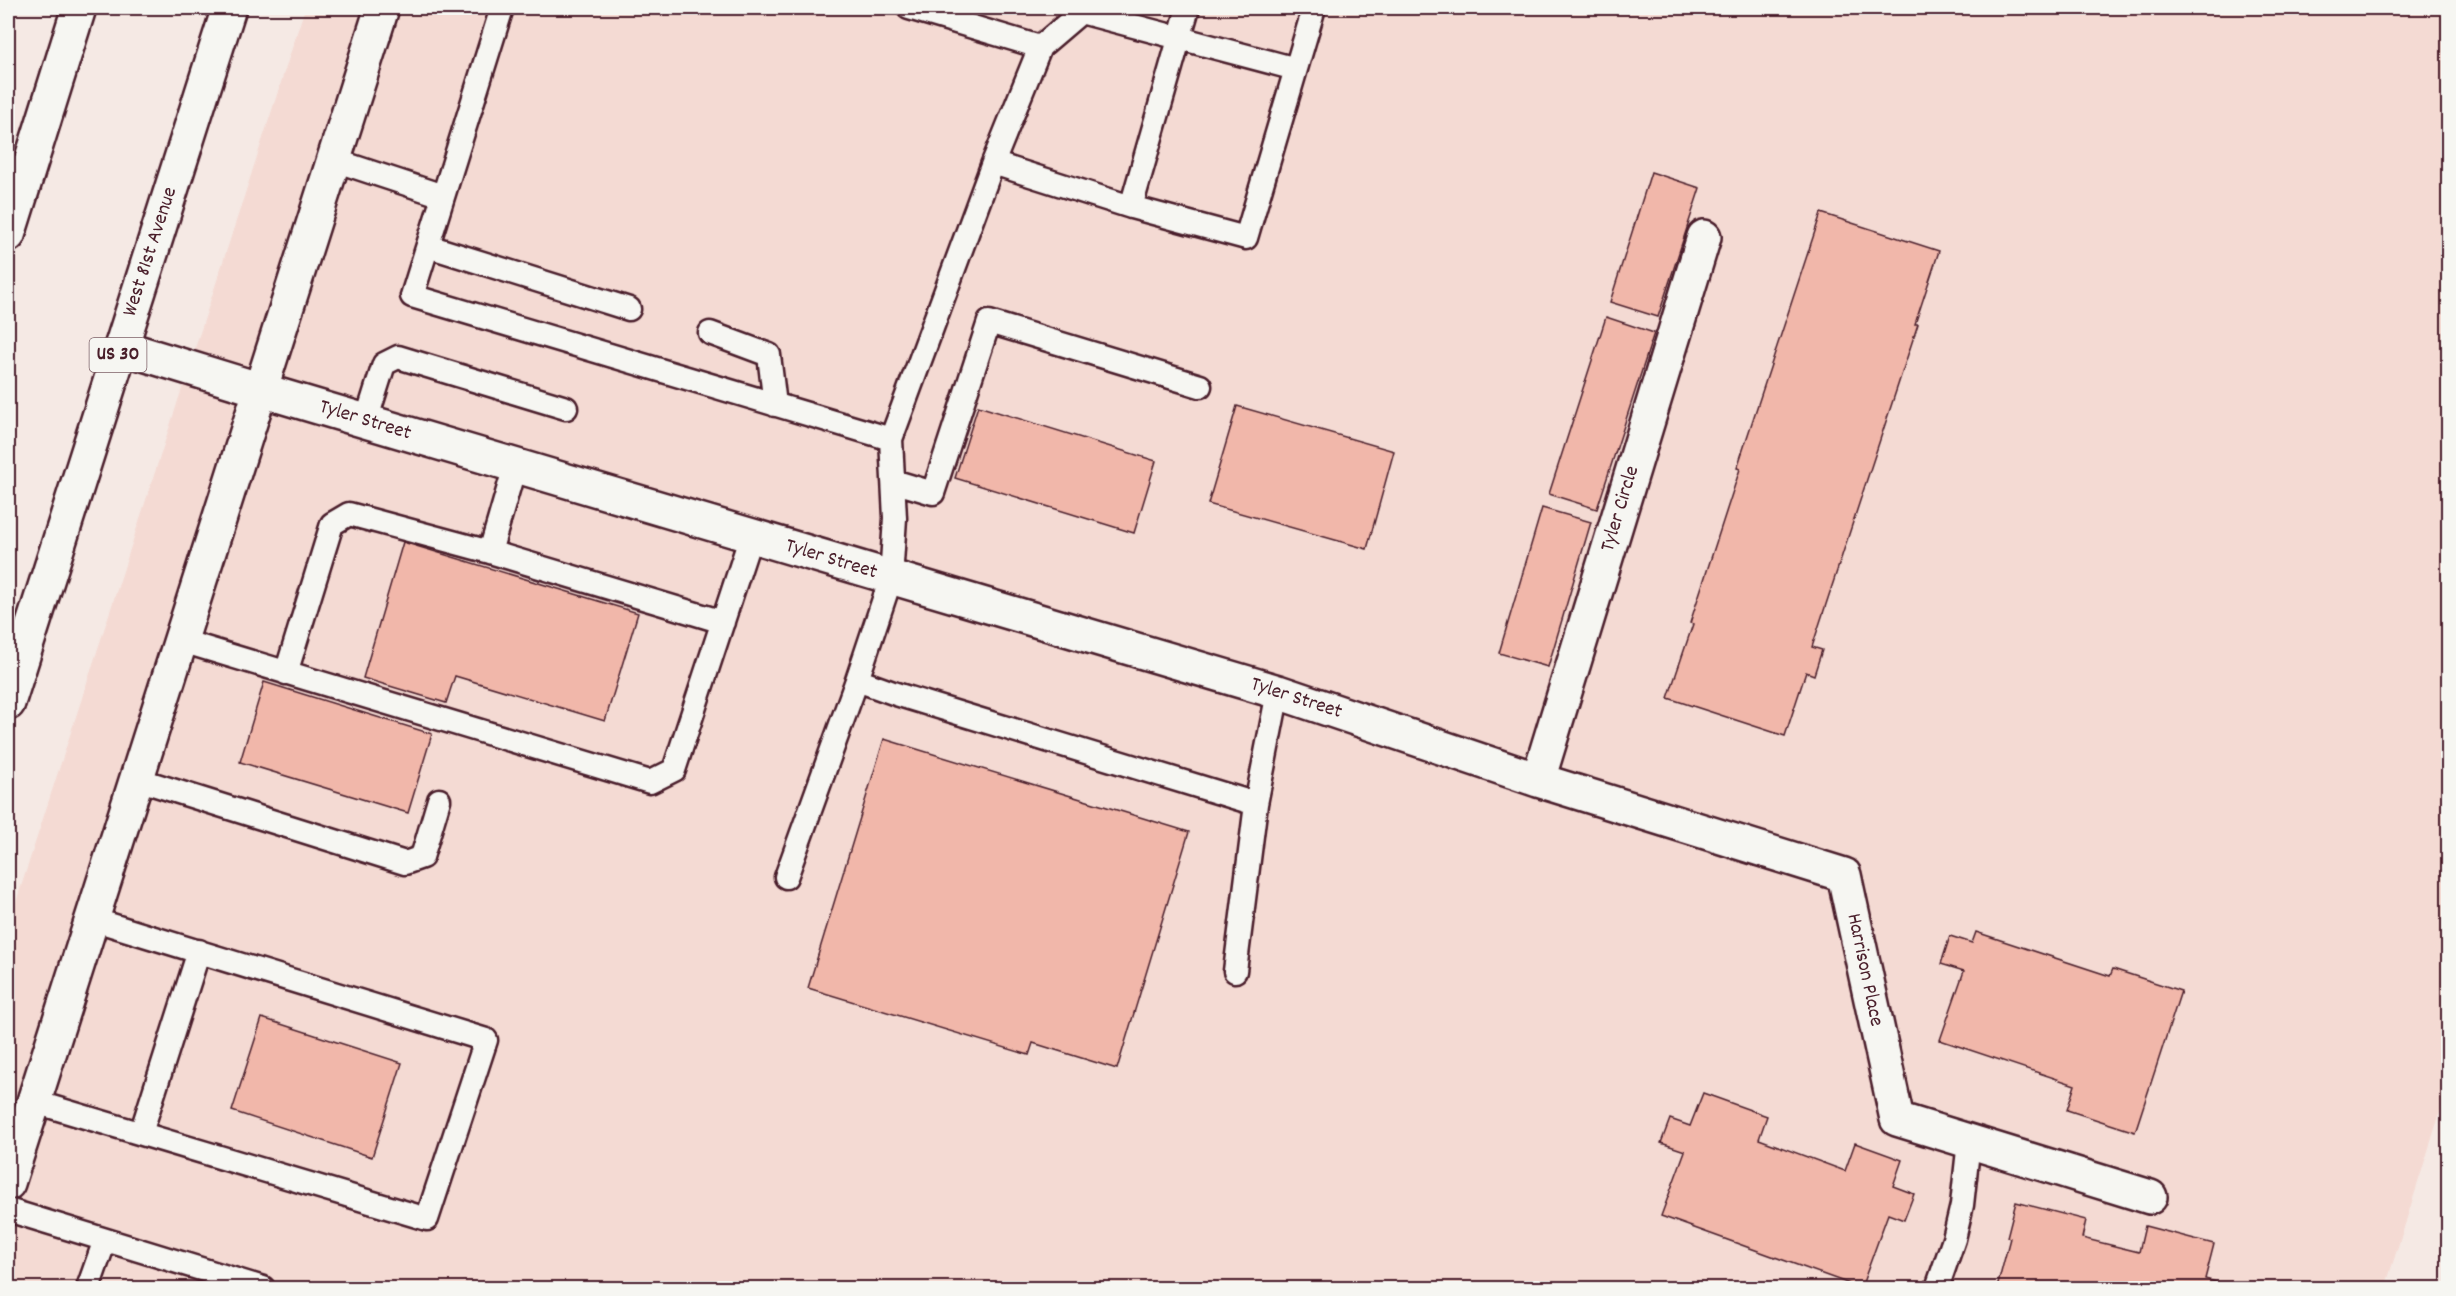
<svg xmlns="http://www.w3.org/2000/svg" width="2456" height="1296" font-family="Dekko,sans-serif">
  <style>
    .built { fill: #f4dad3 }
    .building { fill: #f1b7aa; stroke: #4a1f2b; stroke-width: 1.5 }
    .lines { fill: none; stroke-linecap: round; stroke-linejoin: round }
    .service-casing { stroke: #4a1f2b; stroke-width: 27 }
    .minor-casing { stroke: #4a1f2b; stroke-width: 38 }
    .primary-casing { stroke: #4a1f2b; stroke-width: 38 }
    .service { stroke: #f6f6f2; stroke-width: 22 }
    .minor { stroke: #f6f6f2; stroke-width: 33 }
    .primary { stroke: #f6f6f2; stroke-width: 33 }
    .labels { text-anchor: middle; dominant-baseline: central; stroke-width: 6; stroke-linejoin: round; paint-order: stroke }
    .shield { fill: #f6f6f2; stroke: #7e6067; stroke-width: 1.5 }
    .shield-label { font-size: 20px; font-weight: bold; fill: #4a1f2b }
    .street-label { font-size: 21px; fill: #4a1f2b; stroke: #f6f6f2 }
  </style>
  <rect width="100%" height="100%" fill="#f5e9e4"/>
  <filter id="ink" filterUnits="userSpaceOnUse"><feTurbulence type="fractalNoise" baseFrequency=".0167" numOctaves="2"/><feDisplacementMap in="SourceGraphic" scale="12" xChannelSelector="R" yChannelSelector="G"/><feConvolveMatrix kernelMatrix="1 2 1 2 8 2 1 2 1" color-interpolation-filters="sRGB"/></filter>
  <g filter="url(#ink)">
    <path class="built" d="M 305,8 L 2448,8 L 2448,1087 L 2385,1288 L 8,1288 L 8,927 Z"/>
    <path class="building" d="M 1651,172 L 1700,188 L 1658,317 L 1610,302 Z
      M 1821,213 L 1939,251 L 1915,324 L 1918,324 L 1812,647 L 1822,650 L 1814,675 L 1806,672 L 1785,736 L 1668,698 L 1693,624 L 1690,623 L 1740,469 L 1737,468 Z
      M 1606,317 L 1654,333 L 1597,509 L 1549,494 Z
      M 978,406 L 1156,461 L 1134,533 L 955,478 Z
      M 1237,406 L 1394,451 L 1367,549 L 1208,504 Z
      M 1542,508 L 1591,522 L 1548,667 L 1499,653 Z
      M 403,542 L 638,613 L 605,721 L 455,676 L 446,703 L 363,678 Z
      M 264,682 L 432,734 L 408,813 L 240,762 Z
      M 884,739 L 1189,832 L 1117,1069 L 1033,1043 L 1029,1055 L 808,988 Z
      M 1976,932 L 2110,976 L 2113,969 L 2181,991 L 2135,1132 L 2067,1110 L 2075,1085 L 1940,1040 L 1964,971 L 1941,964 L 1950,936 L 1972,943 Z
      M 262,1018 L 402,1063 L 372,1157 L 232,1111 Z
      M 1703,1093 L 1767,1116 L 1759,1139 L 1845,1171 L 1855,1143 L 1902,1160 L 1893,1186 L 1914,1194 L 1904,1220 L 1888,1214 L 1861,1288 L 1661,1216 L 1685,1151 L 1661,1143 L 1670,1119 L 1690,1126 Z
      M 2016,1202 L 2086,1220 L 2082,1238 L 2139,1252 L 2145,1226 L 2214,1244 L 2205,1279 L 2227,1285 L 2226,1288 L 1997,1288 L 2010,1238 L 2007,1237 Z"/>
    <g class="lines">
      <defs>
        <path id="service" d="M 502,8 L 412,296 L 891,439 L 993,163 L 1040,47
          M 909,8 L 1040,47 L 1081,12 L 1082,8
          M 1188,8 L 1131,207 L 1246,238 L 1296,69
          M 1081,12 L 1296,69 L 1314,8
          M 334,160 L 443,196
          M 993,163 L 1131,207
          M 428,246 L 629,309
          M 710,333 L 769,355 L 775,405
          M 366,421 L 384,364 L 398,357 L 566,408
          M 891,439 L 895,518 L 891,578 L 857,680 L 896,694 L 1256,804
          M 893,481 L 933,493 L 989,322 L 1200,386
          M 490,552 L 515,466
          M 182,641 L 650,782 L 674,770 L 751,536
          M 286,673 L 332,524 L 349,514 L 490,552 L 723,622
          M 137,779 L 405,863 L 422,857 L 439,800
          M 786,877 L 857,680
          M 1235,971 L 1256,804 L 1278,692
          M 35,1102 L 427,1219 L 486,1040 L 92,919
          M 141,1133 L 199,951
          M 8,1210 L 263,1288
          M 88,1288 L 105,1240
          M 1937,1288 L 1954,1239 L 1962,1205 L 1969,1141"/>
        <path id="minor" d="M 121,347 L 261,390 L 1278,692 L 1538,780 L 1844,875 L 1897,1119 L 2150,1197
          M 1538,780 L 1704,237
          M 8,1183 L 382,8"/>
        <path id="primary" d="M 8,235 L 79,8
          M 8,703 L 229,8"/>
      </defs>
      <use href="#service" class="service-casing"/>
      <use href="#minor" class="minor-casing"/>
      <use href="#primary" class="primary-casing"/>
      <use href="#service" class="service"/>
      <use href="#minor" class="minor"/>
      <use href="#primary" class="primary"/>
    </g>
  </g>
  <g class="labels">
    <rect class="shield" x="89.5" y="338" width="57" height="34" rx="4.5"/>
    <g class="shield-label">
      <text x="118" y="355">US 30</text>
    </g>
    <g class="street-label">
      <text transform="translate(151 252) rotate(-72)">West 81st Avenue</text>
      <text transform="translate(365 421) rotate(17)">Tyler Street</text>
      <text transform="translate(1621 509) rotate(-73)">Tyler Circle</text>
      <text transform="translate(831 560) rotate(17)">Tyler Street</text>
      <text transform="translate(1296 699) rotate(18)">Tyler Street</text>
      <text transform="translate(1864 970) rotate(78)">Harrison Place</text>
    </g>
  </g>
  <rect width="2456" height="1296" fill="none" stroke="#f6f6f2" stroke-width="30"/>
  <rect x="15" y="15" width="2426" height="1266" fill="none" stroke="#4a1f2b" stroke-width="2" filter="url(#ink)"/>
</svg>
